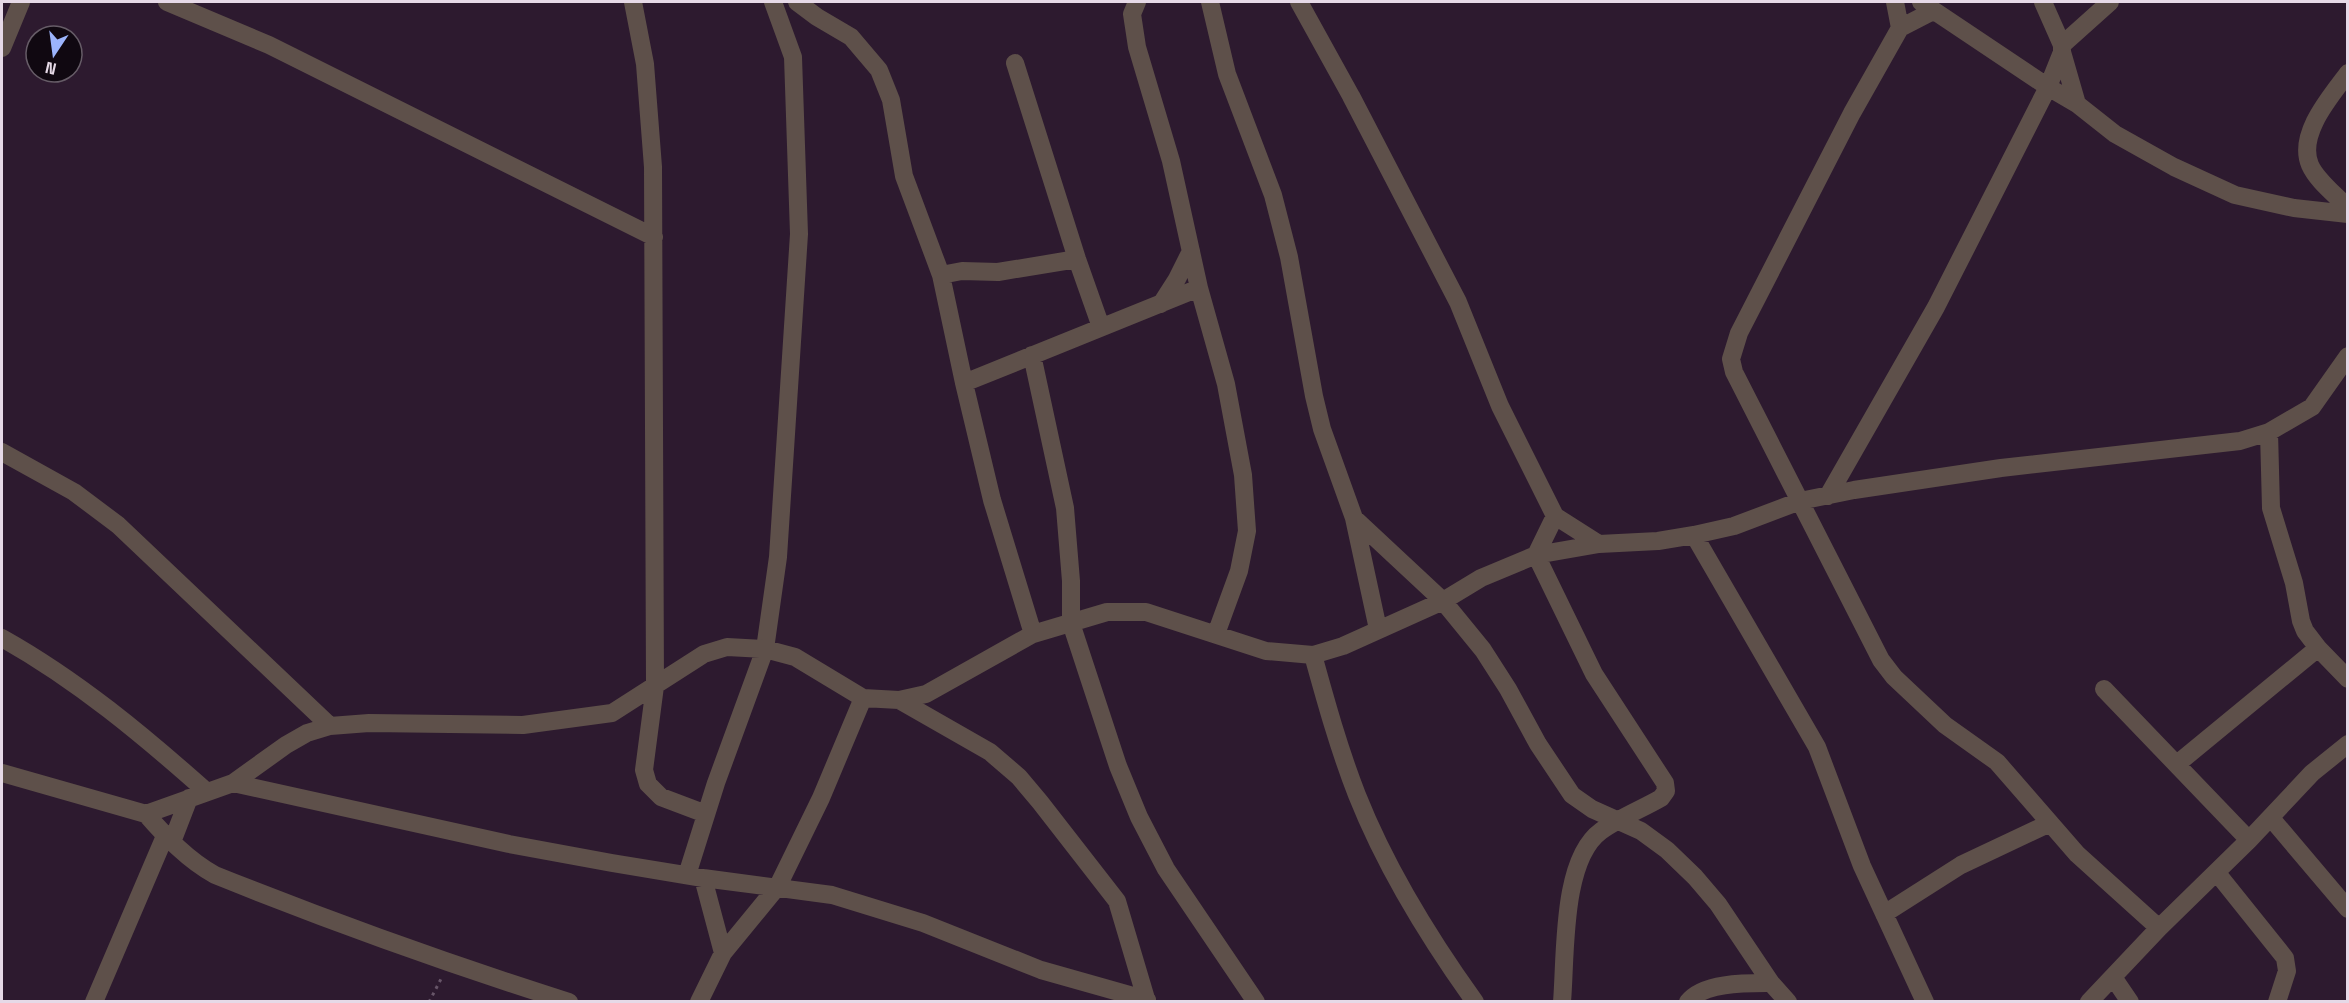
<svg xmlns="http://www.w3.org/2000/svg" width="2349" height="1003" font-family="'Space Grotesk',sans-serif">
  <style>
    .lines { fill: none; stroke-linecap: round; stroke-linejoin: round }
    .path { stroke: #675568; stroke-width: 3; stroke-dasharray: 3 4.5; stroke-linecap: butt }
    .minor { stroke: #5e504a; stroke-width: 18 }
  </style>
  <rect width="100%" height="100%" fill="#2d1a2f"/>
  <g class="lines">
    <path class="path" d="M 429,1002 L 441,979"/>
    <path class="minor" d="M 167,2 L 269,45 L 654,237
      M 633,2 L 645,64 L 653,167 L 655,686 L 644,770 L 648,784 L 661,797 L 706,814
      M 797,2 L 817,17 L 851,37 L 879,70 L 891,100 L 904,176 L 941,275 L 964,383 L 992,500 L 1033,634
      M 1137,2 L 1132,14 L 1137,47 L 1171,161 L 1199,288 L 1226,384 L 1243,475 L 1247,531 L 1239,571 L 1216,634
      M 1210,2 L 1227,74 L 1273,195 L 1289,257 L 1314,396 L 1322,429 L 1354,518 L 1378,629
      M 1299,2 L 1351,96 L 1458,302 L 1500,406 L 1555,516 L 1599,544
      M 1895,2 L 1900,28
      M 1921,2 L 2048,87 L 2077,104 L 2115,134 L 2174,167 L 2235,195 L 2294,208 L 2348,214
      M 1933,11 L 1900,28 L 1852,113 L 1739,333 L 1731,359 L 1734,372 L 1881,660 L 1894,677 L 1945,725 L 1997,762 L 2077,854 L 2159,928
      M 2062,45 L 2110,2
      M 2,48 L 21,2
      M 2062,52 L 2077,104
      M 1015,63 L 1077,259 L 1101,327
      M 2348,73 C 2331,96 2297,134 2310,165 C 2317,181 2336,195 2348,208
      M 941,275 L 962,271 L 998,272 L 1077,259
      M 1161,304 L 1177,279 L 1191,251
      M 1032,355 L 1065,508 L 1071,581 L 1071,623 L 1118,766 L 1139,817 L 1166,869 L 1256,1002
      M 964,383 L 1199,288
      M 2269,432 L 2271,508 L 2294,583 L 2301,621 L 2305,631 L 2318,648 L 2348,679
      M 2,452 L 74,492 L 118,525 L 330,726
      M 1828,496 L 1936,307 L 2048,87 L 2062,52 L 2062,45 L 2043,2
      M 1555,516 L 1536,555 L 1594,674 L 1665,783 L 1666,791 L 1661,798 C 1642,809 1619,818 1601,831 C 1561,860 1566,956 1562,1002
      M 1354,518 L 1443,601 L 1483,650 L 1508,689 L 1538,744 L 1572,795 L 1592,809 L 1641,831 L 1667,850 L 1695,877 L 1718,904 L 1771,983 L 1788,1002
      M 1694,535 L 1817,747 L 1862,866 L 1925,1002
      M 2,638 C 77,680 143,735 207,792
      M 1313,655 C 1326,702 1339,749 1357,795 C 1386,868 1429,938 1475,1002
      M 2104,689 L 2249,840
      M 899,700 L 990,752 L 1019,777 L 1040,802 L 1117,901 L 1147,1002
      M 2177,764 L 2318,648
      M 2,773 L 146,814 L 233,783 L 286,745 L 307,733 L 330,726 L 369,723 L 523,725 L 612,713 L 704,654 L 727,647 L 765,649 L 795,657 L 863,698 L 899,700 L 926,694 L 1033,634 L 1107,612 L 1146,612 L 1266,651 L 1313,655 L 1343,646 L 1443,601 L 1481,578 L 1536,555 L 1599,544 L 1658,541 L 1694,535 L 1734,526 L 1800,501 L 1854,490 L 2001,468 L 2240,441 L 2269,432 L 2312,407 L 2348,356
      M 233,783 L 509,844 L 612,863 L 703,878 L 832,895 L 923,923 L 1041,970 L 1147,1000
      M 146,814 C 166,837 188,860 215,875 C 332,922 449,964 569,1002
      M 2271,818 L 2348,909
      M 172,842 L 189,798
      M 2217,873 L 2285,958 L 2287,971 L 2277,1002
      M 687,875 L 716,783 L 765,649 L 778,557 L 799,234 L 793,57 L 773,2
      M 703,878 L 723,953
      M 1884,914 L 1961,865 L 2050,823
      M 2113,977 L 2130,1002
      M 94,1002 L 165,836
      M 699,1002 L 723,953 L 778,886 L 821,798 L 863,698
      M 1688,1002 C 1703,982 1748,983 1771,983
      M 2089,1002 L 2159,928 L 2249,840 L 2312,773 L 2348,744"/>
  </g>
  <rect width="2349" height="1003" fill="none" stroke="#e6d9e7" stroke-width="6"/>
  <g transform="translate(54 54) rotate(193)"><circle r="28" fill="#100811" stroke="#665c67" stroke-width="1.5"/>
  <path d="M0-4.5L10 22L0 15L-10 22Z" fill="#9cb4fd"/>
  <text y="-9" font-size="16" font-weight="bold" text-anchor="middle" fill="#e6d9e7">N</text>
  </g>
</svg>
